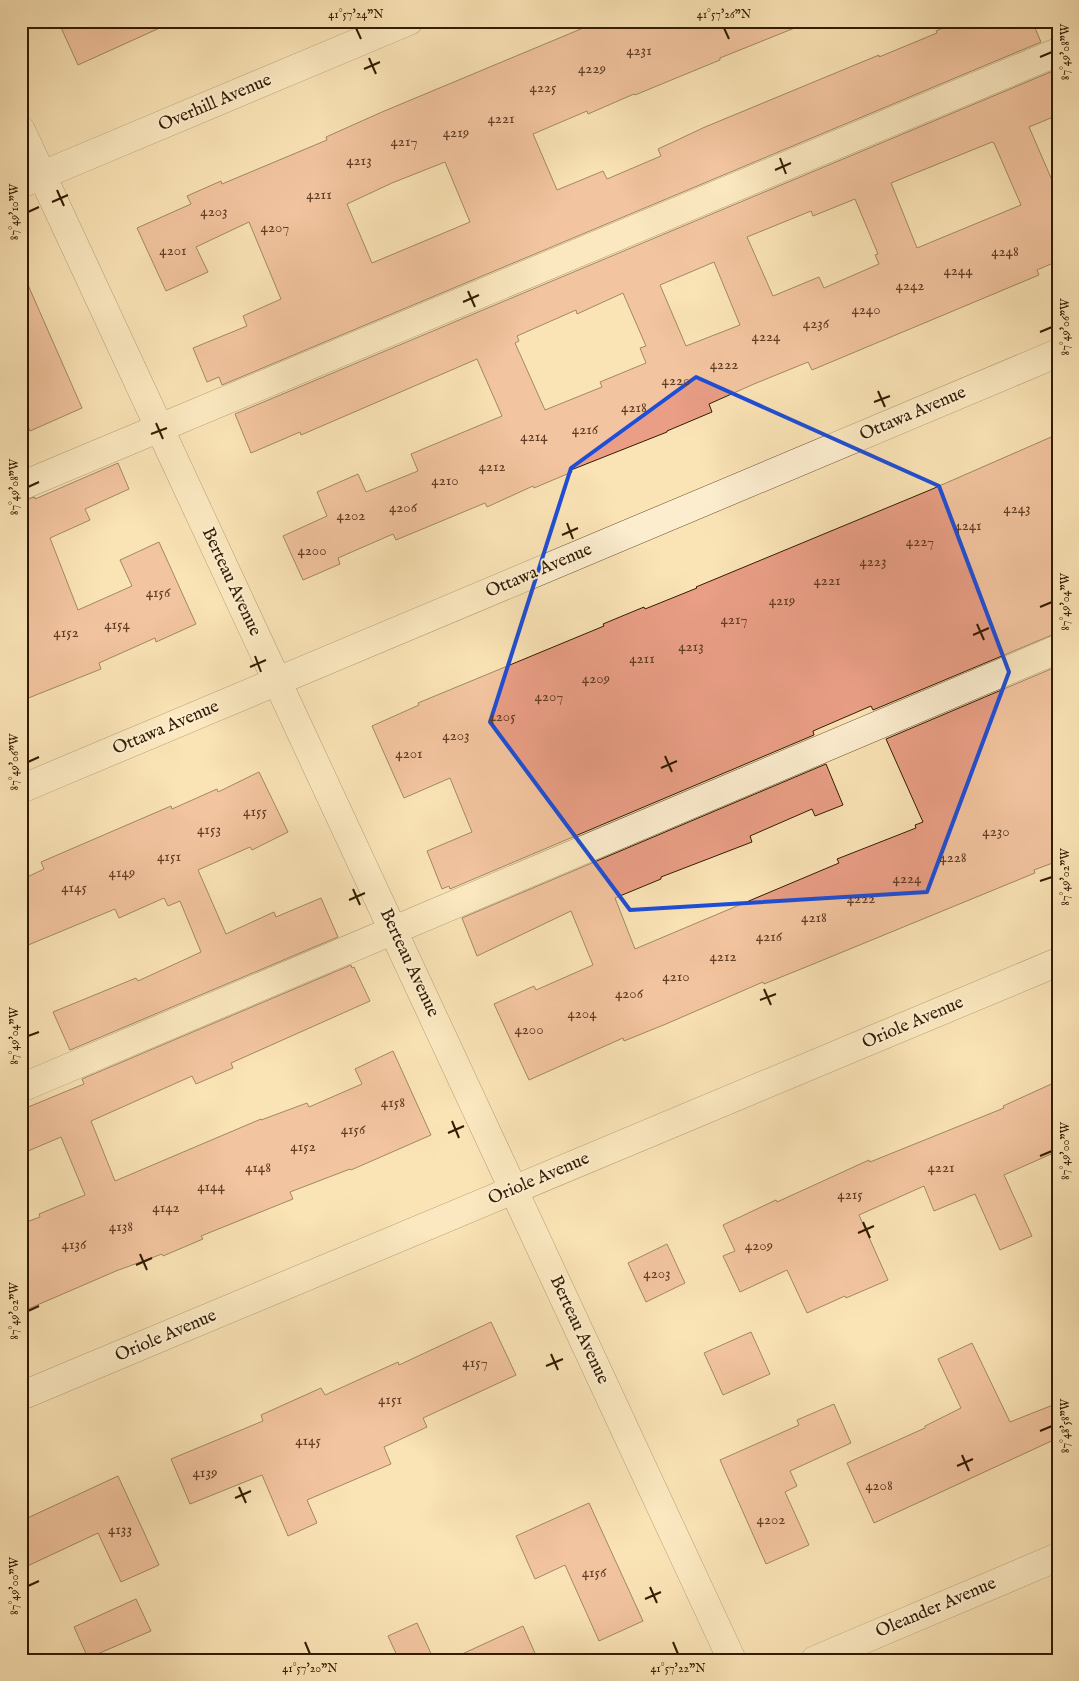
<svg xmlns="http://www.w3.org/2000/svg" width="1079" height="1681" font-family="'IM FELL English',serif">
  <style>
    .building { fill: #e99e85; stroke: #331c02; fill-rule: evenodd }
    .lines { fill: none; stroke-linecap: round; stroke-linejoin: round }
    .minor-casing { stroke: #654e2f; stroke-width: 29 }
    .minor { stroke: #fcedcf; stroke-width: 28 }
    .marked { fill: none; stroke: #1d4ed8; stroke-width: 4; stroke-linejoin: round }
    .ticks { fill: none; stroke: #331c02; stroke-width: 2 }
    .labels { text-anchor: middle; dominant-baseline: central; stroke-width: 4; stroke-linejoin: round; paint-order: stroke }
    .number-label { font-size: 15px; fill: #603c23 }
    .street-label { font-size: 18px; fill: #331c02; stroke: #fcedcf }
    .neatline { fill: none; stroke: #331c02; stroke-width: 2 }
    .ticks-label { font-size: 12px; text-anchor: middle; fill: #331c02 }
  </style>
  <rect width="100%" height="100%" fill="#fae3b5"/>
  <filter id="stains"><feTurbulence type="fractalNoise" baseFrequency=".004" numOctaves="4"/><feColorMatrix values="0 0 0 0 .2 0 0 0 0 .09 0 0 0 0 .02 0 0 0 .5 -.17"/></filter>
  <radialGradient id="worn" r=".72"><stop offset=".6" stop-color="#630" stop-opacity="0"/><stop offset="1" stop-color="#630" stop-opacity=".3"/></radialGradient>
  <path class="building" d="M 58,21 L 175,21 L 78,65 Z
    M 600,21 L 807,21 L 807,23 L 720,58 L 720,60 L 635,95 L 634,94 L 588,114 L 587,111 L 533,134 L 557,190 L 603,171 L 607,179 L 661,156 L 658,149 L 705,127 L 879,55 L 879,57 L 937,33 L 936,31 L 958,21 L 1032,21 L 1041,42 L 222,385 L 219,377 L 207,382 L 193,348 L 247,326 L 243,316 L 281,299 L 249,222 L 196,247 L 208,272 L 166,291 L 137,228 L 191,204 L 187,196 L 221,181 L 222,184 L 327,140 L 326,137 L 382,112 ZM 445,162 L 470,222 L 372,263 L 347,204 L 392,183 Z
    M 1053,71 L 1058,82 L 1058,115 L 1029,127 L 1058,194 L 1058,261 L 1037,270 L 1039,275 L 812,370 L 808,362 L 754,384 L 709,404 L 712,412 L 667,431 L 667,432 L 571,470 L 572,472 L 534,488 L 533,486 L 487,507 L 485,503 L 396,540 L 393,534 L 338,558 L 340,564 L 303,580 L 283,536 L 327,516 L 317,492 L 358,474 L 366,492 L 418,471 L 411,454 L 502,416 L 477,359 L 301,435 L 300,432 L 251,453 L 235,414 ZM 992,142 L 994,143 L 1021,205 L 917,248 L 891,183 ZM 855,199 L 878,254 L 875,255 L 879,264 L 824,288 L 819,277 L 773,296 L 747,237 L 811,211 L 813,216 ZM 714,262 L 740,325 L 686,346 L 660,285 ZM 623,293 L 646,346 L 640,348 L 646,363 L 600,382 L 602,387 L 545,410 L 515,343 L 519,341 L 517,336 L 576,310 L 577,314 Z
    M 21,269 L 82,408 L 30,431 L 21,411 Z
    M 1058,434 L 1058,634 L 1052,635 L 873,710 L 871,706 L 813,731 L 814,735 L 450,889 L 449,886 L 442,889 L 427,851 L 472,832 L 450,778 L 404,798 L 372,726 L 419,705 L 418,703 L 604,626 L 603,624 L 644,607 L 645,609 L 697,588 L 696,587 L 930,490 Z
    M 118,463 L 129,489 L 85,509 L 90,520 L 50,538 L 78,610 L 132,586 L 120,560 L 159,542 L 196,624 L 156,642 L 155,638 L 99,663 L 101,669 L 21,701 L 21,501 L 35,497 L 35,499 Z
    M 1058,666 L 1058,861 L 1034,870 L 1035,873 L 806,967 L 764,984 L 763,982 L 666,1024 L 624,1041 L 623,1038 L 529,1080 L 494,1004 L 534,986 L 536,990 L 593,965 L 571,911 L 477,956 L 462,918 L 826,764 L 843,805 L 815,816 L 812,809 L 750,836 L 752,842 L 661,877 L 661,879 L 615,898 L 635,949 L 661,938 L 839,863 L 837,859 L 916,828 L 915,825 L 923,822 L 886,739 Z
    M 259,772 L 288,832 L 252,850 L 250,847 L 198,870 L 226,934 L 274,912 L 276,917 L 321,898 L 338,937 L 70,1050 L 53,1012 L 136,978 L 138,981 L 201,952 L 180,901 L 168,906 L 164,898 L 119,918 L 115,909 L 21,948 L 21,880 L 44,869 L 41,862 L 171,806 L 172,809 L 217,789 L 218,792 Z
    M 351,965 L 352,968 L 354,967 L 370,1001 L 231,1063 L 233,1068 L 196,1084 L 192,1076 L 91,1121 L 115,1181 L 261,1119 L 261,1120 L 307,1103 L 309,1107 L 362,1084 L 355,1069 L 393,1051 L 431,1135 L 351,1170 L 350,1169 L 290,1192 L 293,1199 L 201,1236 L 203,1239 L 163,1256 L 162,1254 L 116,1271 L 21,1312 L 21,1224 L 40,1217 L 39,1214 L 85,1195 L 61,1137 L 21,1154 L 21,1110 L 84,1084 L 82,1079 Z
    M 1058,1081 L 1058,1151 L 1004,1175 L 1032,1236 L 1000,1250 L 975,1194 L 934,1211 L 924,1186 L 859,1215 L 888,1280 L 846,1298 L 845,1296 L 807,1313 L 787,1270 L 740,1292 L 723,1256 L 735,1251 L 723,1225 L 776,1200 L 777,1202 L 869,1160 L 870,1162 L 1004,1108 L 1003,1106 Z
    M 667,1244 L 685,1283 L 646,1302 L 628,1263 Z
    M 491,1322 L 516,1375 L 423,1418 L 427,1427 L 384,1447 L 391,1464 L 307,1500 L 317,1523 L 288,1536 L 262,1475 L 190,1504 L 171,1459 L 263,1421 L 261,1415 L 321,1388 L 325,1395 L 398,1362 L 399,1365 Z
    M 751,1332 L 770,1374 L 723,1395 L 704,1353 Z
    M 972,1343 L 1010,1422 L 1058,1403 L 1058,1438 L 874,1523 L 847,1463 L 925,1428 L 925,1426 L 961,1408 L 938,1359 Z
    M 834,1404 L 851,1443 L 790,1471 L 797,1486 L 785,1492 L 809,1545 L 766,1564 L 720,1460 L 799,1425 L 797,1420 Z
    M 118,1476 L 159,1565 L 121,1582 L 98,1533 L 21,1569 L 21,1521 Z
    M 589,1503 L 643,1621 L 599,1641 L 565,1565 L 535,1579 L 516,1536 Z
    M 136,1599 L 151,1631 L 88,1658 L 74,1627 Z
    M 417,1623 L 434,1660 L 399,1660 L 388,1636 Z
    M 523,1626 L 538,1660 L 449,1660 Z"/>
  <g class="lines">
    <defs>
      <path id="minor" d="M 21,130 L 732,1660
        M 21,184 L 409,21
        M 21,486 L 1058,52
        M 21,789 L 1058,353
        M 21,1088 L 1058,649
        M 21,1396 L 1058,962
        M 815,1660 L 1058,1557"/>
    </defs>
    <use href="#minor" class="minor-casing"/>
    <use href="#minor" class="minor"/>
  </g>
  <path d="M0 0H1079V1681H0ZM 696,377 L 939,486 L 1009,672 L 927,892 L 630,910 L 490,722 L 571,468 Z" fill="#fae3b5" fill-opacity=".55" fill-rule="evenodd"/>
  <path class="marked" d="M 696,377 L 939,486 L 1009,672 L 927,892 L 630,910 L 490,722 L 571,468 Z"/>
  <path class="ticks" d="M 356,28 L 361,39M 724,28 L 729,39M 1040,57 L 1052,52M 369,58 L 376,74M 364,69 L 380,62M 780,158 L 786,174M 775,170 L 791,163M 57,190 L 64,206M 52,202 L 68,195M 28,212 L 39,207M 468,291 L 475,307M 463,302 L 479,295M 1040,332 L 1052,327M 878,391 L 885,407M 874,402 L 890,396M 156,423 L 163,439M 151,434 L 167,428M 28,487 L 39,482M 567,523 L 573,539M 562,535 L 578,528M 1040,607 L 1052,602M 977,624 L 984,640M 973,635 L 989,628M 255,656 L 261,672M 250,667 L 266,660M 665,756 L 672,772M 28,762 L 39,757M 661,768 L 677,761M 1040,881 L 1052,877M 353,889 L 360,905M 349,900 L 365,893M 764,989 L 771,1005M 760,1000 L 776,994M 28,1036 L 39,1032M 452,1121 L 459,1138M 448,1133 L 464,1126M 1040,1156 L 1052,1151M 863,1222 L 870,1238M 858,1233 L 874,1226M 140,1254 L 147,1270M 136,1265 L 152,1258M 28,1311 L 39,1306M 551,1354 L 558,1370M 546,1366 L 563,1359M 1040,1431 L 1052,1426M 962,1455 L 969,1471M 957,1466 L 973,1459M 239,1487 L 246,1503M 235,1498 L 251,1491M 28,1586 L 39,1581M 650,1587 L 657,1603M 645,1599 L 661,1592M 305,1642 L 310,1654M 673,1642 L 678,1654"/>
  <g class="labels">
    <g class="number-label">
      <text x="639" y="50">4231</text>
      <text x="592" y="68">4229</text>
      <text x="543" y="87">4225</text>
      <text x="501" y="118">4221</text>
      <text x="456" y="132">4219</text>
      <text x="404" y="141">4217</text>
      <text x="359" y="160">4213</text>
      <text x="319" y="194">4211</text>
      <text x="214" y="211">4203</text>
      <text x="275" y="227">4207</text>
      <text x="173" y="250">4201</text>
      <text x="1005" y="251">4248</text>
      <text x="958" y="270">4244</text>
      <text x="910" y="285">4242</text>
      <text x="866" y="309">4240</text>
      <text x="816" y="323">4236</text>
      <text x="766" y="336">4224</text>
      <text x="724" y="364">4222</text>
      <text x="676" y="380">4220</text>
      <text x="634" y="407">4218</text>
      <text x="585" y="429">4216</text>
      <text x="534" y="436">4214</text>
      <text x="492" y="466">4212</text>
      <text x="445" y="480">4210</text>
      <text x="403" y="507">4206</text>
      <text x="1017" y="508">4243</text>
      <text x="351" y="515">4202</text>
      <text x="968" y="525">4241</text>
      <text x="920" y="541">4227</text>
      <text x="312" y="550">4200</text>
      <text x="873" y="561">4223</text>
      <text x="827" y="580">4221</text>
      <text x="158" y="592">4156</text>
      <text x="782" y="600">4219</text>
      <text x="734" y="619">4217</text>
      <text x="117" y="624">4154</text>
      <text x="66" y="632">4152</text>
      <text x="691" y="646">4213</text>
      <text x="642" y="658">4211</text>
      <text x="596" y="678">4209</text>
      <text x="549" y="696">4207</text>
      <text x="502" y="716">4205</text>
      <text x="456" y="735">4203</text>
      <text x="409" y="753">4201</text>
      <text x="255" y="811">4155</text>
      <text x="209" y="829">4153</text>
      <text x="996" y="831">4230</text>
      <text x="169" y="856">4151</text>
      <text x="953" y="857">4228</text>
      <text x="122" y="872">4149</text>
      <text x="907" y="878">4224</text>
      <text x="74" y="887">4145</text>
      <text x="861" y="898">4222</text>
      <text x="814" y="917">4218</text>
      <text x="769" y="936">4216</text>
      <text x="723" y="956">4212</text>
      <text x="676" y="976">4210</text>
      <text x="629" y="993">4206</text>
      <text x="582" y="1013">4204</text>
      <text x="529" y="1029">4200</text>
      <text x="393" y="1102">4158</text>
      <text x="353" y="1129">4156</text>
      <text x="303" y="1146">4152</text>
      <text x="258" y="1167">4148</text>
      <text x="941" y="1167">4221</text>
      <text x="211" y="1186">4144</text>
      <text x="850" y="1194">4215</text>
      <text x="166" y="1207">4142</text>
      <text x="121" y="1226">4138</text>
      <text x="74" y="1244">4136</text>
      <text x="759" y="1245">4209</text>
      <text x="657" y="1273">4203</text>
      <text x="475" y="1362">4157</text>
      <text x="390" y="1399">4151</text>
      <text x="308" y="1440">4145</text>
      <text x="205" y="1472">4139</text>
      <text x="879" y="1485">4208</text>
      <text x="771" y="1519">4202</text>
      <text x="120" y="1529">4133</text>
      <text x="594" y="1572">4156</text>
    </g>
    <g class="street-label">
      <text transform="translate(215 103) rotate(-23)">Overhill Avenue</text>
      <text transform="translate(913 414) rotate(-23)">Ottawa Avenue</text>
      <text transform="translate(539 571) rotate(-23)">Ottawa Avenue</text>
      <text transform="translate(231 582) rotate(65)">Berteau Avenue</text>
      <text transform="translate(166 728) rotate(-23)">Ottawa Avenue</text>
      <text transform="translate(409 963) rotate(65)">Berteau Avenue</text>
      <text transform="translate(913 1023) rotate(-23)">Oriole Avenue</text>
      <text transform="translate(539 1179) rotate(-23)">Oriole Avenue</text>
      <text transform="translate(579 1330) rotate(65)">Berteau Avenue</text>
      <text transform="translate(166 1336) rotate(-23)">Oriole Avenue</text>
      <text transform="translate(936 1608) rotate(-23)">Oleander Avenue</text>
    </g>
  </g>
  <rect width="1079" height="1681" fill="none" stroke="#fae3b5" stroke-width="55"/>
  <rect x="28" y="28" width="1024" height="1626" class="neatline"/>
  <g class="ticks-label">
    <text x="356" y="18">41°57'24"N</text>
    <text x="724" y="18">41°57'26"N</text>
    <text transform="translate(1065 52) rotate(-90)" y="4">87°49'08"W</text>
    <text transform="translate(14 212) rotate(-90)" y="4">87°49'10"W</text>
    <text transform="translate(1065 327) rotate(-90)" y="4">87°49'06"W</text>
    <text transform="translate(14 487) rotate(-90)" y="4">87°49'08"W</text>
    <text transform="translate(1065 602) rotate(-90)" y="4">87°49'04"W</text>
    <text transform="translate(14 762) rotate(-90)" y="4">87°49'06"W</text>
    <text transform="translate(1065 877) rotate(-90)" y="4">87°49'02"W</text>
    <text transform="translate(14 1036) rotate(-90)" y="4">87°49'04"W</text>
    <text transform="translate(1065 1151) rotate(-90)" y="4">87°49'00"W</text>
    <text transform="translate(14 1311) rotate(-90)" y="4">87°49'02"W</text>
    <text transform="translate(1065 1426) rotate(-90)" y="4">87°48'58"W</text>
    <text transform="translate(14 1586) rotate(-90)" y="4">87°49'00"W</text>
    <text x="310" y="1672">41°57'20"N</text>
    <text x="678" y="1672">41°57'22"N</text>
  </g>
  <rect width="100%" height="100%" filter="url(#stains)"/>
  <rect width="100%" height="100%" fill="url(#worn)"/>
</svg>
